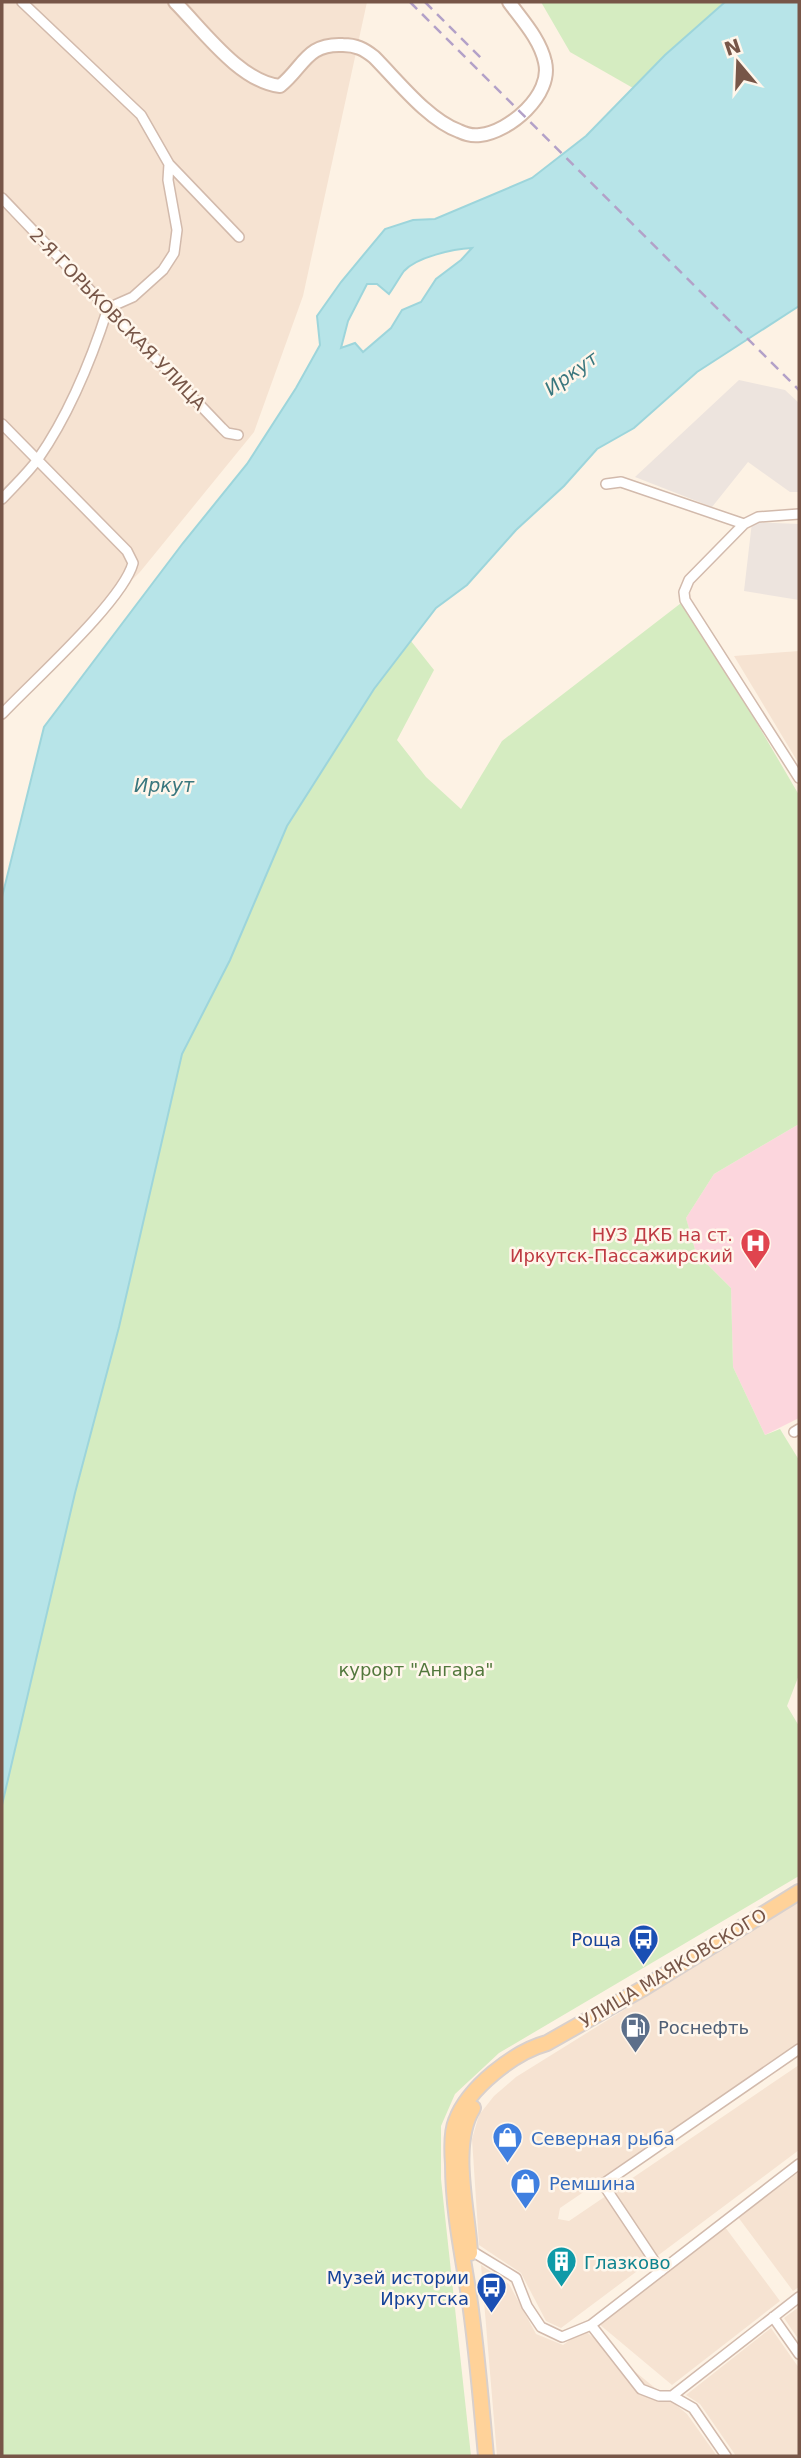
<svg xmlns="http://www.w3.org/2000/svg" width="801" height="2458" font-family="'DejaVu Sans',sans-serif">
  <style>
    .residential { fill: #f6e3d2 }
    .industrial { fill: #ede4de }
    .medical { fill: #fcd6dd }
    .green { fill: #d5ecc1 }
    .water { fill: #b7e4e8; stroke: #9dd5db; stroke-width: 2; fill-rule: evenodd }
    .lines { fill: none; stroke-linecap: round; stroke-linejoin: round }
    .street-casing { stroke: #d2baac; stroke-width: 12 }
    .secondary-casing { stroke: #d5baa9; stroke-width: 16 }
    .primary-casing { stroke: #d9d0cc; stroke-width: 18 }
    .street { stroke: #fff; stroke-width: 9 }
    .secondary { stroke: #fff; stroke-width: 12 }
    .primary { stroke: #ffd299; stroke-width: 14 }
    .rail { stroke: #b3a1c8; stroke-width: 2.5; stroke-dasharray: 10 7; stroke-linecap: butt }
    .labels { text-anchor: middle; dominant-baseline: central; stroke-width: 5; stroke-linejoin: round; paint-order: stroke }
    .street-label { font-size: 18px; fill: #775648; stroke: #fff6eb }
    .health-label { font-size: 18px; fill: #be3a42; stroke: #fff6eb; text-anchor: end }
    .park-label { font-size: 18px; fill: #52783c; stroke: #fff6eb }
    .transit-label { font-size: 18px; fill: #164399; stroke: #fff6eb; text-anchor: end }
    .service-label { font-size: 18px; fill: #4e5e75; stroke: #fff6eb; text-anchor: start }
    .shop-label { font-size: 18px; fill: #366cbe; stroke: #fff6eb; text-anchor: start }
    .culture-label { font-size: 18px; fill: #0d838f; stroke: #fff6eb; text-anchor: start }
    .water-label { font-size: 19px; font-style: italic; fill: #3a777e; stroke: #fff6eb }
  </style>
  <rect width="100%" height="100%" fill="#fdf2e4"/>
  <path class="residential" d="M 2,2 L 367,2 L 303,296 L 254,432 L 140,572 L 2,709 Z
    M 799,651 L 799,764 L 734,656 Z
    M 799,1901 L 799,2046 L 560,2208 L 558,2219 L 569,2221 L 799,2065 L 799,2150 L 561,2328 L 546,2321 L 521,2273 L 479,2245 L 472,2139 L 479,2115 L 494,2096 L 516,2077 Z
    M 799,2172 L 799,2287 L 793,2291 L 738,2217 Z
    M 725,2227 L 780,2301 L 672,2385 L 599,2324 Z
    M 481,2265 L 509,2284 L 536,2334 L 563,2345 L 584,2330 L 687,2414 L 717,2456 L 497,2456 Z
    M 799,2307 L 799,2340 L 784,2318 Z
    M 771,2328 L 799,2368 L 799,2456 L 736,2456 L 700,2404 L 686,2395 Z"/>
  <path class="industrial" d="M 739,380 L 785,390 L 799,403 L 799,492 L 790,492 L 748,462 L 712,507 L 635,477 Z
    M 752,522 L 799,524 L 799,600 L 744,591 Z"/>
  <path class="medical" d="M 799,1124 L 799,1418 L 765,1435 L 733,1367 L 731,1288 L 696,1253 L 686,1218 L 714,1174 Z"/>
  <path class="green" d="M 541,2 L 725,2 L 665,55 L 633,88 L 570,52 Z
    M 685,600 L 799,795 L 799,1124 L 714,1174 L 686,1218 L 696,1253 L 731,1288 L 733,1367 L 765,1435 L 780,1429 L 799,1460 L 799,1675 L 787,1706 L 799,1726 L 799,1876 L 499,2053 L 455,2094 L 441,2126 L 441,2179 L 471,2456 L 2,2456 L 2,1805 L 75,1493 L 119,1327 L 182,1054 L 230,960 L 287,826 L 374,689 L 411,641 L 434,670 L 397,740 L 426,777 L 461,809 L 502,741 Z"/>
  <path class="water" d="M 725,2 L 799,2 L 799,306 L 697,372 L 634,428 L 597,449 L 564,486 L 516,530 L 467,585 L 436,608 L 374,689 L 287,826 L 230,960 L 182,1054 L 119,1327 L 75,1493 L 2,1805 L 2,897 L 44,727 L 183,543 L 247,464 L 296,388 L 320,345 L 317,316 L 341,282 L 385,229 L 413,220 L 435,219 L 532,178 L 586,136 L 665,55 ZM 472,248 L 461,260 L 436,279 L 421,302 L 402,310 L 391,328 L 363,352 L 355,343 L 341,348 L 348,321 L 367,284 L 377,284 L 389,294 C 394,287 399,278 404,271 C 417,257 453,249 472,248 Z"/>
  <g class="lines">
    <defs>
      <path id="street" d="M 22,2 L 141,115 L 169,164 L 239,237
        M 2,198 L 222,428 L 227,433 L 238,435
        M 2,424 L 127,551 L 133,563 C 123,601 32,682 2,714
        M 606,484 L 621,482 L 744,524
        M 2,499 C 14,486 28,473 38,459 C 70,413 91,361 108,308 L 133,297 L 163,270 L 174,253 L 177,230 L 168,180 L 169,164
        M 799,514 L 758,517 L 744,524 L 689,580 L 684,592 L 685,600 L 799,778
        M 794,1432 L 799,1429
        M 470,2250 L 516,2278 L 527,2306 L 541,2327 L 562,2337 L 591,2325 L 799,2164
        M 661,2271 L 603,2184 L 799,2049
        M 773,2317 L 799,2354
        M 591,2325 L 641,2389 L 659,2396 L 672,2396 L 693,2408 L 726,2456
        M 672,2396 L 799,2297"/>
      <path id="secondary" d="M 175,2 C 202,29 240,82 280,86 C 304,67 306,43 343,45 C 356,45 364,49 374,57 C 397,80 428,120 459,131 C 465,134 473,136 480,135 C 509,132 553,95 545,62 C 540,39 522,20 509,2"/>
      <path id="primary" d="M 470,2253 C 468,2211 450,2145 473,2108
        M 486,2456 C 481,2403 477,2349 469,2296 C 462,2252 453,2209 453,2164 C 452,2151 451,2133 456,2121 C 468,2088 514,2052 547,2043 L 642,1989 L 799,1892"/>
    </defs>
    <use href="#street" class="street-casing"/>
    <use href="#secondary" class="secondary-casing"/>
    <use href="#primary" class="primary-casing"/>
    <use href="#street" class="street"/>
    <use href="#secondary" class="secondary"/>
    <use href="#primary" class="primary"/>
    <path class="rail" d="M 410,2 L 799,390
      M 425,2 L 482,59"/>
  </g>
  <defs>
    <symbol id="hospital-pin" viewBox="-11 -11 22 30"><path d="M0 17L-7.5 6A9.5 9.5 0 1 1 7.5 6Z" fill="#e0444e" stroke="#fff6eb"/><path d="M-5-5h3v3.5h4V-5h3V5h-3V1.5h-4V5h-3Z" fill="#fff"/></symbol>
    <symbol id="bus-pin" viewBox="-11 -11 22 30"><path d="M0 17L-7.5 6A9.5 9.5 0 1 1 7.5 6Z" fill="#1a4fb4" stroke="#fff6eb"/><path d="M-5-6H5V4H4V6H2V4H-2V6H-4V4H-5ZM-3.5-4V0h7V-4ZM-3.5 1.2v1.5H-2V1.2ZM2 1.2v1.5H3.5V1.2Z" fill="#fff"/></symbol>
    <symbol id="fuel-pin" viewBox="-11 -11 22 30"><path d="M0 17L-7.5 6A9.5 9.5 0 1 1 7.5 6Z" fill="#5c6f8a" stroke="#fff6eb"/><path d="M-5.5-6h7V0h2V4h1.3V-2.5L3-4.5l.8-.8L6-3V5H2.5V1h-1V6h-7ZM-4.2-4.7v3.2H.2V-4.7Z" fill="#fff"/></symbol>
    <symbol id="shop-pin" viewBox="-11 -11 22 30"><path d="M0 17L-7.5 6A9.5 9.5 0 1 1 7.5 6Z" fill="#3f7fe0" stroke="#fff6eb"/><path d="M-5-2.5h2.3a2.7 3.5 0 0 1 5.4 0H5L5.5 6h-11ZM-1.5-2.5h3a1.5 2.3 0 0 0-3 0Z" fill="#fff"/></symbol>
    <symbol id="building-pin" viewBox="-11 -11 22 30"><path d="M0 17L-7.5 6A9.5 9.5 0 1 1 7.5 6Z" fill="#0f9aa8" stroke="#fff6eb"/><path d="M-4-6H4V6H1V3H-1V6H-4ZM-2.5-4.3h1.7v1.8h-1.7ZM.8-4.3h1.7v1.8H.8ZM-2.5-1h1.7V.8h-1.7ZM.8-1h1.7V.8H.8Z" fill="#fff"/></symbol>
  </defs>
  <g fill-rule="evenodd">
    <use href="#hospital-pin" x="738" y="1226" width="35" height="47"/>
    <use href="#bus-pin" x="626" y="1922" width="35" height="47"/>
    <use href="#fuel-pin" x="618" y="2010" width="35" height="47"/>
    <use href="#shop-pin" x="490" y="2120" width="35" height="47"/>
    <use href="#shop-pin" x="508" y="2166" width="35" height="47"/>
    <use href="#building-pin" x="544" y="2244" width="35" height="47"/>
    <use href="#bus-pin" x="474" y="2270" width="35" height="47"/>
  </g>
  <g class="labels">
    <g class="street-label">
      <text transform="translate(118 319) rotate(46)">2-Я ГОРЬКОВСКАЯ УЛИЦА</text>
      <text transform="translate(673 1968) rotate(-31)">УЛИЦА МАЯКОВСКОГО</text>
    </g>
    <g class="health-label">
      <text x="733" y="1234">НУЗ ДКБ на ст.<tspan x="733" dy="21">Иркутск-Пассажирский</tspan></text>
    </g>
    <g class="park-label">
      <text x="416" y="1669">курорт "Ангара"</text>
    </g>
    <g class="transit-label">
      <text x="621" y="1939">Роща</text>
      <text x="469" y="2277">Музей истории<tspan x="469" dy="21">Иркутска</tspan></text>
    </g>
    <g class="service-label">
      <text x="658" y="2027">Роснефть</text>
    </g>
    <g class="shop-label">
      <text x="531" y="2138">Северная рыба</text>
      <text x="549" y="2183">Ремшина</text>
    </g>
    <g class="culture-label">
      <text x="584" y="2262">Глазково</text>
    </g>
    <g class="water-label">
      <text transform="translate(571 373) rotate(-36)">Иркут</text>
      <text x="164" y="785">Иркут</text>
    </g>
  </g>
  <rect width="801" height="2458" fill="none" stroke="#775648" stroke-width="7"/>
  <g transform="translate(738 63) rotate(341)" stroke="#fff6eb" stroke-width="5" paint-order="stroke">
  <path d="M0-5L12 26L0 18L-12 26Z" fill="#775648"/>
  <text y="-10" font-size="19" font-weight="bold" text-anchor="middle" fill="#775648">N</text>
  </g>
</svg>
